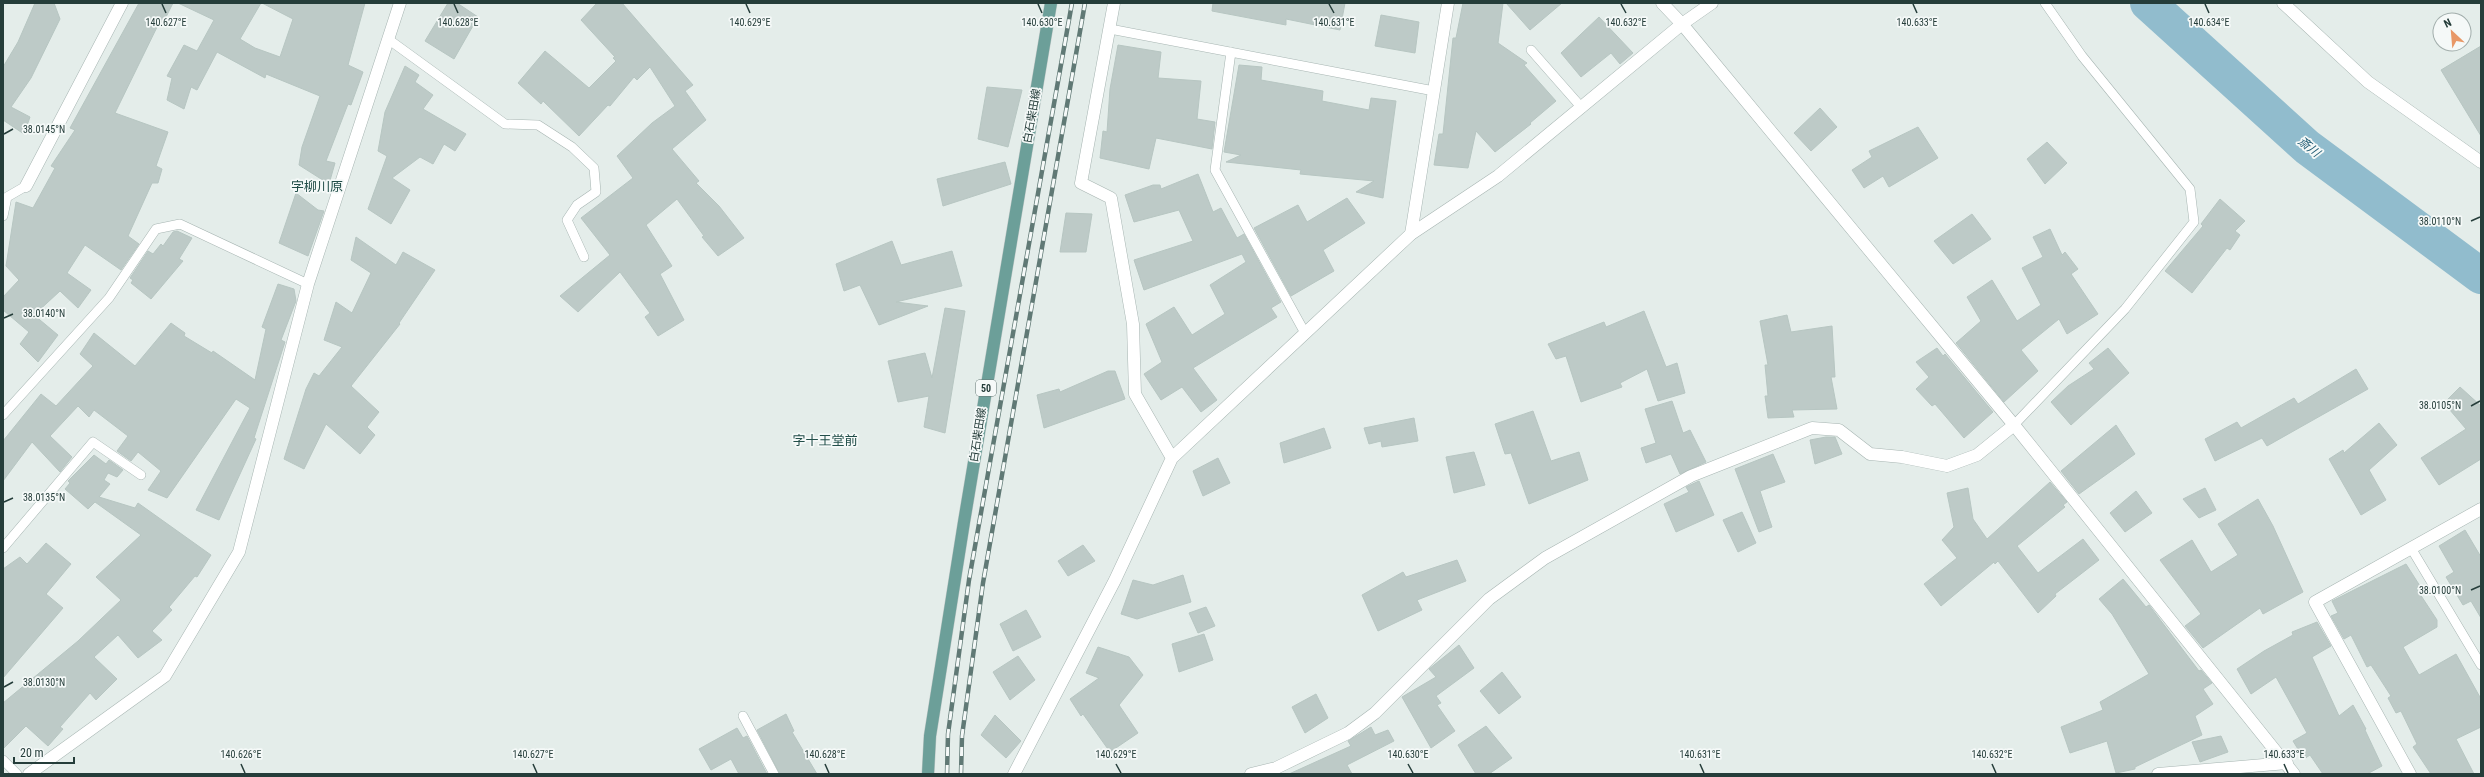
<svg xmlns="http://www.w3.org/2000/svg" width="2484" height="777" font-family="'Roboto Condensed','Noto Sans JP',sans-serif">
  <style>
    .lines { fill: none; stroke-linecap: round; stroke-linejoin: round }
    .river { stroke: #91bccd; stroke-width: 36 }
    .building { fill: #bdcac7; stroke: #b7c6c2 }
    .service-casing { stroke: #a7b5b2; stroke-width: 10 }
    .minor-casing { stroke: #a7b5b2; stroke-width: 13 }
    .tertiary-casing { stroke: #a7b5b2; stroke-width: 13 }
    .primary-casing { stroke: #c2c9c8; stroke-width: 13 }
    .service { stroke: #fff; stroke-width: 9 }
    .minor { stroke: #fff; stroke-width: 12 }
    .tertiary { stroke: #fff; stroke-width: 12 }
    .primary { stroke: #6c9f99; stroke-width: 12 }
    .rail-casing { stroke: #607975; stroke-width: 4.5 }
    .rail { stroke: #f5f9f8; stroke-width: 3; stroke-dasharray: 9; stroke-linecap: butt }
    .ticks { fill: none; stroke: #253d3a; stroke-width: 1.5 }
    .labels { text-anchor: middle; dominant-baseline: central; stroke-width: 3.5; stroke-linejoin: round; paint-order: stroke }
    .shield { fill: #f5f9f8; stroke: #637573; stroke-width: 1 }
    .shield-label { font-size: 10px; font-weight: bold; fill: #253d3a }
    .street-label { font-size: 11px; fill: #253d3a; stroke: #f5f9f8 }
    .water-label { font-size: 12px; font-style: italic; fill: #235d75; stroke: #f5f9f8 }
    .quarter-label { font-size: 13px; fill: #224e49; stroke: #f5f9f8 }
    .ticks-label { font-size: 10px; text-anchor: middle; fill: #253d3a; stroke: #f5f9f8; stroke-width: 3.5; stroke-linejoin: round; paint-order: stroke }
  </style>
  <rect width="100%" height="100%" fill="#e4edea"/>
  <g class="lines">
    <path class="river" d="M 2148,3 L 2307,147 L 2481,276"/>
  </g>
  <path class="building" d="M 35,3 L 54,3 L 60,19 L 31,78 L 11,107 L 30,117 L 24,134 L 3,120 L 3,67 L 18,42 Z
    M 139,3 L 173,3 L 163,23 L 160,21 L 115,113 L 168,132 L 156,166 L 162,169 L 158,183 L 152,183 L 128,236 L 139,244 L 121,270 L 85,245 L 67,273 L 91,290 L 78,308 L 60,291 L 34,315 L 58,335 L 38,362 L 20,344 L 29,332 L 3,310 L 3,297 L 19,280 L 6,266 L 16,202 L 33,208 L 55,168 L 51,166 L 75,130 L 70,128 Z
    M 178,3 L 261,3 L 240,39 L 255,48 L 280,57 L 293,19 L 262,3 L 365,3 L 348,65 L 363,72 L 351,105 L 348,104 L 326,161 L 335,163 L 329,184 L 299,165 L 302,147 L 320,96 L 266,74 L 265,78 L 217,52 L 197,90 L 191,87 L 184,109 L 167,100 L 172,78 L 167,76 L 184,45 L 197,51 L 214,20 Z
    M 448,3 L 457,3 L 478,17 L 454,59 L 425,41 Z
    M 597,3 L 622,3 L 693,85 L 685,91 L 706,120 L 672,149 L 699,181 L 696,183 L 719,206 L 744,238 L 718,256 L 702,237 L 704,236 L 677,199 L 646,225 L 672,266 L 660,274 L 684,320 L 658,336 L 645,317 L 650,313 L 620,272 L 578,312 L 560,296 L 610,255 L 581,218 L 633,178 L 617,156 L 652,123 L 675,106 L 650,67 L 637,80 L 634,77 L 610,106 L 608,105 L 579,136 L 543,101 L 541,104 L 518,83 L 545,51 L 589,88 L 616,61 L 613,58 L 615,57 L 581,20 Z
    M 1213,3 L 1345,3 L 1340,30 L 1286,19 L 1286,25 L 1212,11 Z
    M 1463,3 L 1503,3 L 1498,43 L 1527,63 L 1524,65 L 1556,101 L 1530,123 L 1531,124 L 1495,152 L 1476,131 L 1468,168 L 1434,165 L 1439,134 L 1443,134 L 1453,38 L 1456,38 Z
    M 1506,3 L 1562,3 L 1530,30 Z
    M 1381,15 L 1419,22 L 1415,53 L 1375,46 Z
    M 1599,17 L 1633,53 L 1620,64 L 1611,53 L 1581,77 L 1561,53 Z
    M 1118,45 L 1161,52 L 1158,78 L 1201,81 L 1197,119 L 1215,122 L 1212,149 L 1156,138 L 1149,169 L 1100,158 L 1103,131 L 1107,132 L 1110,89 Z
    M 2481,46 L 2481,136 L 2441,70 Z
    M 1239,65 L 1262,67 L 1261,80 L 1323,91 L 1322,101 L 1369,110 L 1371,98 L 1396,101 L 1383,198 L 1356,192 L 1374,181 L 1300,174 L 1301,170 L 1226,162 L 1241,155 L 1224,152 Z
    M 405,66 L 419,75 L 415,82 L 433,95 L 423,109 L 466,134 L 455,151 L 444,144 L 433,164 L 420,157 L 392,178 L 410,190 L 391,224 L 368,209 L 387,156 L 378,151 L 385,112 Z
    M 987,87 L 1022,90 L 1008,147 L 978,139 Z
    M 1820,108 L 1837,127 L 1811,151 L 1794,133 Z
    M 1918,127 L 1938,158 L 1889,187 L 1883,176 L 1864,188 L 1852,170 L 1872,157 L 1869,151 Z
    M 2047,142 L 2067,163 L 2045,184 L 2027,159 Z
    M 1005,162 L 1011,184 L 943,206 L 937,179 Z
    M 1198,174 L 1213,212 L 1221,208 L 1237,238 L 1244,234 L 1281,302 L 1271,308 L 1277,317 L 1193,368 L 1217,400 L 1201,412 L 1182,387 L 1161,400 L 1144,374 L 1162,362 L 1146,324 L 1174,307 L 1192,335 L 1225,314 L 1210,285 L 1246,262 L 1242,254 L 1144,290 L 1134,260 L 1193,241 L 1179,210 L 1134,222 L 1125,195 L 1153,185 L 1160,185 L 1161,189 Z
    M 296,193 L 318,210 L 324,211 L 308,256 L 279,243 Z
    M 1347,198 L 1365,223 L 1323,250 L 1334,271 L 1291,296 L 1254,228 L 1298,205 L 1307,222 Z
    M 2220,199 L 2245,221 L 2235,231 L 2240,235 L 2230,250 L 2227,248 L 2192,293 L 2165,271 L 2203,226 L 2201,224 Z
    M 1066,213 L 1092,214 L 1086,252 L 1060,252 Z
    M 1972,214 L 1991,239 L 1953,264 L 1934,241 Z
    M 2050,229 L 2062,255 L 2065,252 L 2078,269 L 2071,274 L 2098,314 L 2067,334 L 2059,319 L 2021,350 L 2038,371 L 2004,402 L 1956,343 L 1981,321 L 1967,297 L 1992,280 L 2017,321 L 2041,305 L 2022,268 L 2043,257 L 2033,237 Z
    M 177,231 L 192,238 L 179,259 L 183,261 L 151,299 L 131,283 L 133,280 L 130,278 L 148,251 L 153,254 L 161,244 L 163,246 L 173,232 Z
    M 356,237 L 396,265 L 403,252 L 435,270 L 399,323 L 400,324 L 351,386 L 379,412 L 367,427 L 375,435 L 360,454 L 326,424 L 304,469 L 284,459 L 306,389 L 314,373 L 319,376 L 342,347 L 324,340 L 336,302 L 352,313 L 371,273 L 351,260 Z
    M 892,241 L 901,265 L 952,251 L 962,286 L 896,302 L 928,306 L 879,325 L 860,285 L 844,291 L 836,264 Z
    M 278,284 L 294,289 L 296,301 L 281,340 L 285,342 L 254,438 L 256,439 L 219,520 L 196,510 L 250,408 L 236,399 L 167,498 L 148,490 L 161,471 L 138,452 L 131,461 L 117,451 L 128,436 L 94,410 L 89,417 L 78,406 L 50,436 L 72,457 L 60,472 L 32,442 L 3,481 L 3,441 L 41,394 L 56,406 L 93,366 L 80,354 L 94,333 L 135,366 L 171,323 L 185,333 L 184,336 L 212,353 L 213,351 L 255,380 L 266,329 L 262,327 Z
    M 945,308 L 965,311 L 945,433 L 924,427 L 929,396 L 898,402 L 888,361 L 925,353 L 932,378 Z
    M 1644,311 L 1666,367 L 1677,363 L 1685,393 L 1658,401 L 1647,369 L 1620,383 L 1622,387 L 1581,402 L 1566,356 L 1556,359 L 1548,344 L 1604,322 L 1606,327 Z
    M 1787,315 L 1791,332 L 1832,326 L 1835,377 L 1831,377 L 1837,409 L 1792,410 L 1794,417 L 1768,418 L 1765,396 L 1768,396 L 1765,365 L 1768,365 L 1760,321 Z
    M 1937,348 L 1943,356 L 1945,354 L 1993,412 L 1964,438 L 1935,404 L 1932,406 L 1916,389 L 1929,377 L 1916,362 Z
    M 2108,348 L 2129,373 L 2071,425 L 2051,402 L 2068,386 L 2094,369 L 2089,363 Z
    M 2356,369 L 2368,389 L 2267,446 L 2262,438 L 2215,461 L 2205,439 L 2237,422 L 2241,428 L 2294,398 L 2298,404 Z
    M 1108,371 L 1115,371 L 1125,399 L 1044,428 L 1037,395 L 1059,389 L 1060,392 Z
    M 2460,387 L 2481,406 L 2481,459 L 2439,485 L 2421,458 L 2466,429 L 2444,403 Z
    M 1672,401 L 1683,433 L 1690,430 L 1706,462 L 1680,474 L 1671,454 L 1646,463 L 1641,448 L 1656,443 L 1645,409 Z
    M 1533,411 L 1551,461 L 1579,452 L 1588,480 L 1529,504 L 1511,453 L 1505,454 L 1495,424 Z
    M 1414,418 L 1418,441 L 1382,447 L 1381,441 L 1369,444 L 1364,428 Z
    M 2379,423 L 2397,445 L 2369,470 L 2386,500 L 2361,515 L 2329,459 L 2343,450 L 2344,453 Z
    M 2116,425 L 2135,454 L 2079,494 L 2061,471 Z
    M 1324,428 L 1331,448 L 1284,463 L 1280,443 Z
    M 1826,437 L 1835,437 L 1842,454 L 1815,464 L 1810,440 Z
    M 1474,452 L 1485,485 L 1454,493 L 1446,457 Z
    M 1773,454 L 1785,482 L 1760,491 L 1772,527 L 1759,532 L 1735,469 Z
    M 94,455 L 106,464 L 109,460 L 123,470 L 117,477 L 108,473 L 104,480 L 110,484 L 99,497 L 135,508 L 138,503 L 211,555 L 197,577 L 195,576 L 169,607 L 172,610 L 152,631 L 162,640 L 138,658 L 118,635 L 94,657 L 117,679 L 96,700 L 90,693 L 60,727 L 63,729 L 48,746 L 26,726 L 3,749 L 3,703 L 78,641 L 121,600 L 96,577 L 141,535 L 95,502 L 88,509 L 65,489 L 70,483 L 68,481 Z
    M 1218,458 L 1230,483 L 1203,496 L 1193,471 Z
    M 1699,481 L 1714,515 L 1676,532 L 1664,504 L 1689,492 L 1686,487 Z
    M 2050,482 L 2067,502 L 2063,505 L 2065,507 L 2017,546 L 2038,573 L 2083,539 L 2099,560 L 2055,594 L 2056,596 L 2038,613 L 1998,561 L 1995,564 L 1994,562 L 1941,606 L 1924,584 L 1957,558 L 1942,540 L 1954,527 L 1947,493 L 1968,488 L 1973,519 L 1987,539 Z
    M 2205,488 L 2216,510 L 2199,518 L 2183,499 Z
    M 2136,491 L 2152,513 L 2125,532 L 2110,513 Z
    M 2258,499 L 2273,526 L 2303,592 L 2263,614 L 2260,608 L 2203,648 L 2185,626 L 2201,614 L 2160,560 L 2192,540 L 2211,572 L 2238,555 L 2218,524 Z
    M 1742,512 L 1756,543 L 1738,552 L 1723,520 Z
    M 2465,530 L 2481,557 L 2481,618 L 2471,601 L 2463,605 L 2446,577 L 2454,572 L 2439,546 Z
    M 46,543 L 71,564 L 46,594 L 63,608 L 3,678 L 3,569 L 20,557 L 27,564 Z
    M 1083,545 L 1095,561 L 1068,576 L 1058,561 Z
    M 1457,560 L 1466,581 L 1417,600 L 1422,610 L 1378,631 L 1362,595 L 1403,572 L 1406,577 Z
    M 2406,564 L 2420,586 L 2416,588 L 2437,620 L 2437,627 L 2403,647 L 2419,675 L 2456,654 L 2481,699 L 2481,727 L 2456,739 L 2474,774 L 2431,774 L 2413,747 L 2417,744 L 2401,711 L 2396,713 L 2388,698 L 2391,696 L 2371,665 L 2367,667 L 2351,635 L 2344,639 L 2331,616 L 2338,613 L 2332,601 Z
    M 1183,575 L 1191,602 L 1137,619 L 1121,614 L 1133,580 L 1153,585 Z
    M 2123,579 L 2146,607 L 2149,605 L 2199,671 L 2201,670 L 2212,683 L 2203,689 L 2213,704 L 2195,716 L 2202,735 L 2135,767 L 2135,769 L 2116,773 L 2107,741 L 2070,753 L 2061,727 L 2103,710 L 2100,702 L 2149,674 L 2112,614 L 2099,599 Z
    M 1206,607 L 1215,626 L 1198,633 L 1189,613 Z
    M 1026,610 L 1041,637 L 1013,651 L 1000,624 Z
    M 2317,622 L 2331,646 L 2312,657 L 2339,716 L 2353,705 L 2366,729 L 2365,730 L 2382,766 L 2367,774 L 2323,774 L 2310,755 L 2304,759 L 2293,741 L 2307,733 L 2276,677 L 2251,694 L 2237,669 L 2264,651 L 2293,635 L 2292,632 Z
    M 1204,634 L 1213,660 L 1179,672 L 1172,644 Z
    M 1459,645 L 1474,668 L 1436,696 L 1441,703 L 1437,705 L 1455,731 L 1431,748 L 1402,697 L 1436,677 L 1429,669 Z
    M 1098,647 L 1129,657 L 1143,675 L 1119,705 L 1138,733 L 1110,752 L 1083,714 L 1081,716 L 1070,699 L 1099,678 L 1086,673 Z
    M 1018,656 L 1035,680 L 1010,700 L 993,672 Z
    M 1502,672 L 1521,697 L 1499,714 L 1480,691 Z
    M 1316,694 L 1328,718 L 1305,733 L 1292,707 Z
    M 786,714 L 794,731 L 792,732 L 817,774 L 780,774 L 757,730 Z
    M 995,715 L 1021,741 L 1006,758 L 981,735 Z
    M 1486,726 L 1512,758 L 1489,774 L 1476,774 L 1458,745 Z
    M 1371,727 L 1375,735 L 1388,730 L 1394,741 L 1347,765 L 1352,774 L 1289,774 L 1351,746 L 1348,741 Z
    M 737,728 L 743,738 L 747,736 L 767,774 L 739,774 L 731,759 L 711,770 L 699,749 Z
    M 2221,736 L 2228,752 L 2200,762 L 2192,742 Z"/>
  <g class="lines">
    <defs>
      <path id="service" d="M 1110,29 L 1434,91
        M 388,39 L 505,124 L 538,125 L 572,147 L 594,168 L 596,192 L 577,205 L 567,220 L 584,257
        M 1531,50 L 1582,108
        M 1231,52 L 1215,170 L 1305,333
        M 3,216 L 7,197 L 26,186
        M 3,415 L 109,298 L 156,229 L 180,224 L 308,284
        M 2014,425 L 2125,309 L 2194,222 L 2190,189 L 2082,56 L 2045,3
        M 3,548 L 93,442 L 141,475
        M 2411,548 L 2481,665
        M 743,716 L 774,774
        M 3,760 L 17,774"/>
      <path id="minor" d="M 1114,3 L 1081,183 L 1111,198 L 1133,324 L 1135,394 L 1172,458
        M 2283,3 L 2368,82 L 2481,162
        M 26,186 L 122,3
        M 29,774 L 165,676 L 239,552 L 308,284 L 400,3
        M 1014,774 L 1115,580 L 1172,458 L 1411,234 L 1498,176 L 1682,24 L 2014,425 L 2294,774
        M 1251,774 L 1276,768 L 1348,733 L 1375,713 L 1489,599 L 1545,558 L 1691,476 L 1812,428 L 1839,430 L 1870,454 L 1902,457 L 1947,466 L 1977,455 L 2014,425
        M 2158,774 L 2287,763
        M 2410,774 L 2315,602 L 2481,509"/>
      <path id="tertiary" d="M 1662,3 L 1682,24 L 1712,3
        M 1411,234 L 1448,3"/>
      <path id="primary" d="M 928,774 L 930,736 L 964,522 L 1051,3"/>
    </defs>
    <use href="#service" class="service-casing"/>
    <use href="#minor" class="minor-casing"/>
    <use href="#tertiary" class="tertiary-casing"/>
    <use href="#primary" class="primary-casing"/>
    <use href="#service" class="service"/>
    <use href="#minor" class="minor"/>
    <use href="#tertiary" class="tertiary"/>
    <use href="#primary" class="primary"/>
    <defs>
      <path id="rail" d="M 947,774 L 948,734 L 969,580 L 1072,3
        M 961,774 L 962,736 L 983,583 L 1085,3"/>
    </defs>
    <use href="#rail" class="rail-casing"/>
    <use href="#rail" class="rail"/>
  </g>
  <path class="ticks" d="M 162,4 L 166,13M 454,4 L 458,13M 746,4 L 750,13M 1038,4 L 1042,13M 1329,4 L 1334,13M 1621,4 L 1626,13M 1913,4 L 1917,13M 2205,4 L 2209,13M 4,134 L 13,129M 2471,221 L 2480,217M 4,318 L 13,314M 2471,406 L 2480,401M 4,502 L 13,498M 2471,590 L 2480,586M 4,687 L 13,682M 241,764 L 245,773M 533,764 L 537,773M 825,764 L 829,773M 1116,764 L 1121,773M 1408,764 L 1413,773M 1700,764 L 1704,773M 1992,764 L 1996,773M 2284,764 L 2288,773"/>
  <g class="labels">
    <rect class="shield" x="976" y="380" width="20" height="16" rx="3"/>
    <g class="shield-label">
      <text x="986" y="388">50</text>
    </g>
    <g class="street-label">
      <text transform="translate(1032 116) rotate(-80)">白石柴田線</text>
      <text transform="translate(978 435) rotate(-81)">白石柴田線</text>
    </g>
    <g class="water-label">
      <text transform="translate(2309 147) rotate(39)">斎川</text>
    </g>
    <g class="quarter-label">
      <text x="317" y="186">字柳川原</text>
      <text x="825" y="440">字十王堂前</text>
    </g>
  </g>
  <g class="ticks-label">
    <text x="166" y="26">140.627°E</text>
    <text x="458" y="26">140.628°E</text>
    <text x="750" y="26">140.629°E</text>
    <text x="1042" y="26">140.630°E</text>
    <text x="1334" y="26">140.631°E</text>
    <text x="1626" y="26">140.632°E</text>
    <text x="2209" y="26">140.634°E</text>
    <text x="1917" y="26">140.633°E</text>
    <text x="44" y="133">38.0145°N</text>
    <text x="2440" y="225">38.0110°N</text>
    <text x="44" y="317">38.0140°N</text>
    <text x="2440" y="409">38.0105°N</text>
    <text x="44" y="501">38.0135°N</text>
    <text x="2440" y="594">38.0100°N</text>
    <text x="44" y="686">38.0130°N</text>
    <text x="241" y="758">140.626°E</text>
    <text x="533" y="758">140.627°E</text>
    <text x="825" y="758">140.628°E</text>
    <text x="1116" y="758">140.629°E</text>
    <text x="1408" y="758">140.630°E</text>
    <text x="1700" y="758">140.631°E</text>
    <text x="1992" y="758">140.632°E</text>
    <text x="2284" y="758">140.633°E</text>
  </g>
  <rect width="2484" height="777" fill="none" stroke="#253d3a" stroke-width="8"/>
  <g transform="translate(2452 32) rotate(334)"><circle r="19" fill="#f5f9f8" stroke="#a2aeac"/>
  <path d="M0-3L7 15L0 10L-7 15Z" fill="#e89867"/>
  <text y="-6" font-size="11" font-weight="bold" text-anchor="middle" fill="#253d3a">N</text>
  </g>
  <path d="M14 757v6h60v-6" fill="none" stroke="#253d3a" stroke-width="2"/>
  <text x="20" y="757" font-size="12" fill="#253d3a" stroke="#f5f9f8" stroke-width="3" paint-order="stroke">20 m</text>
</svg>
